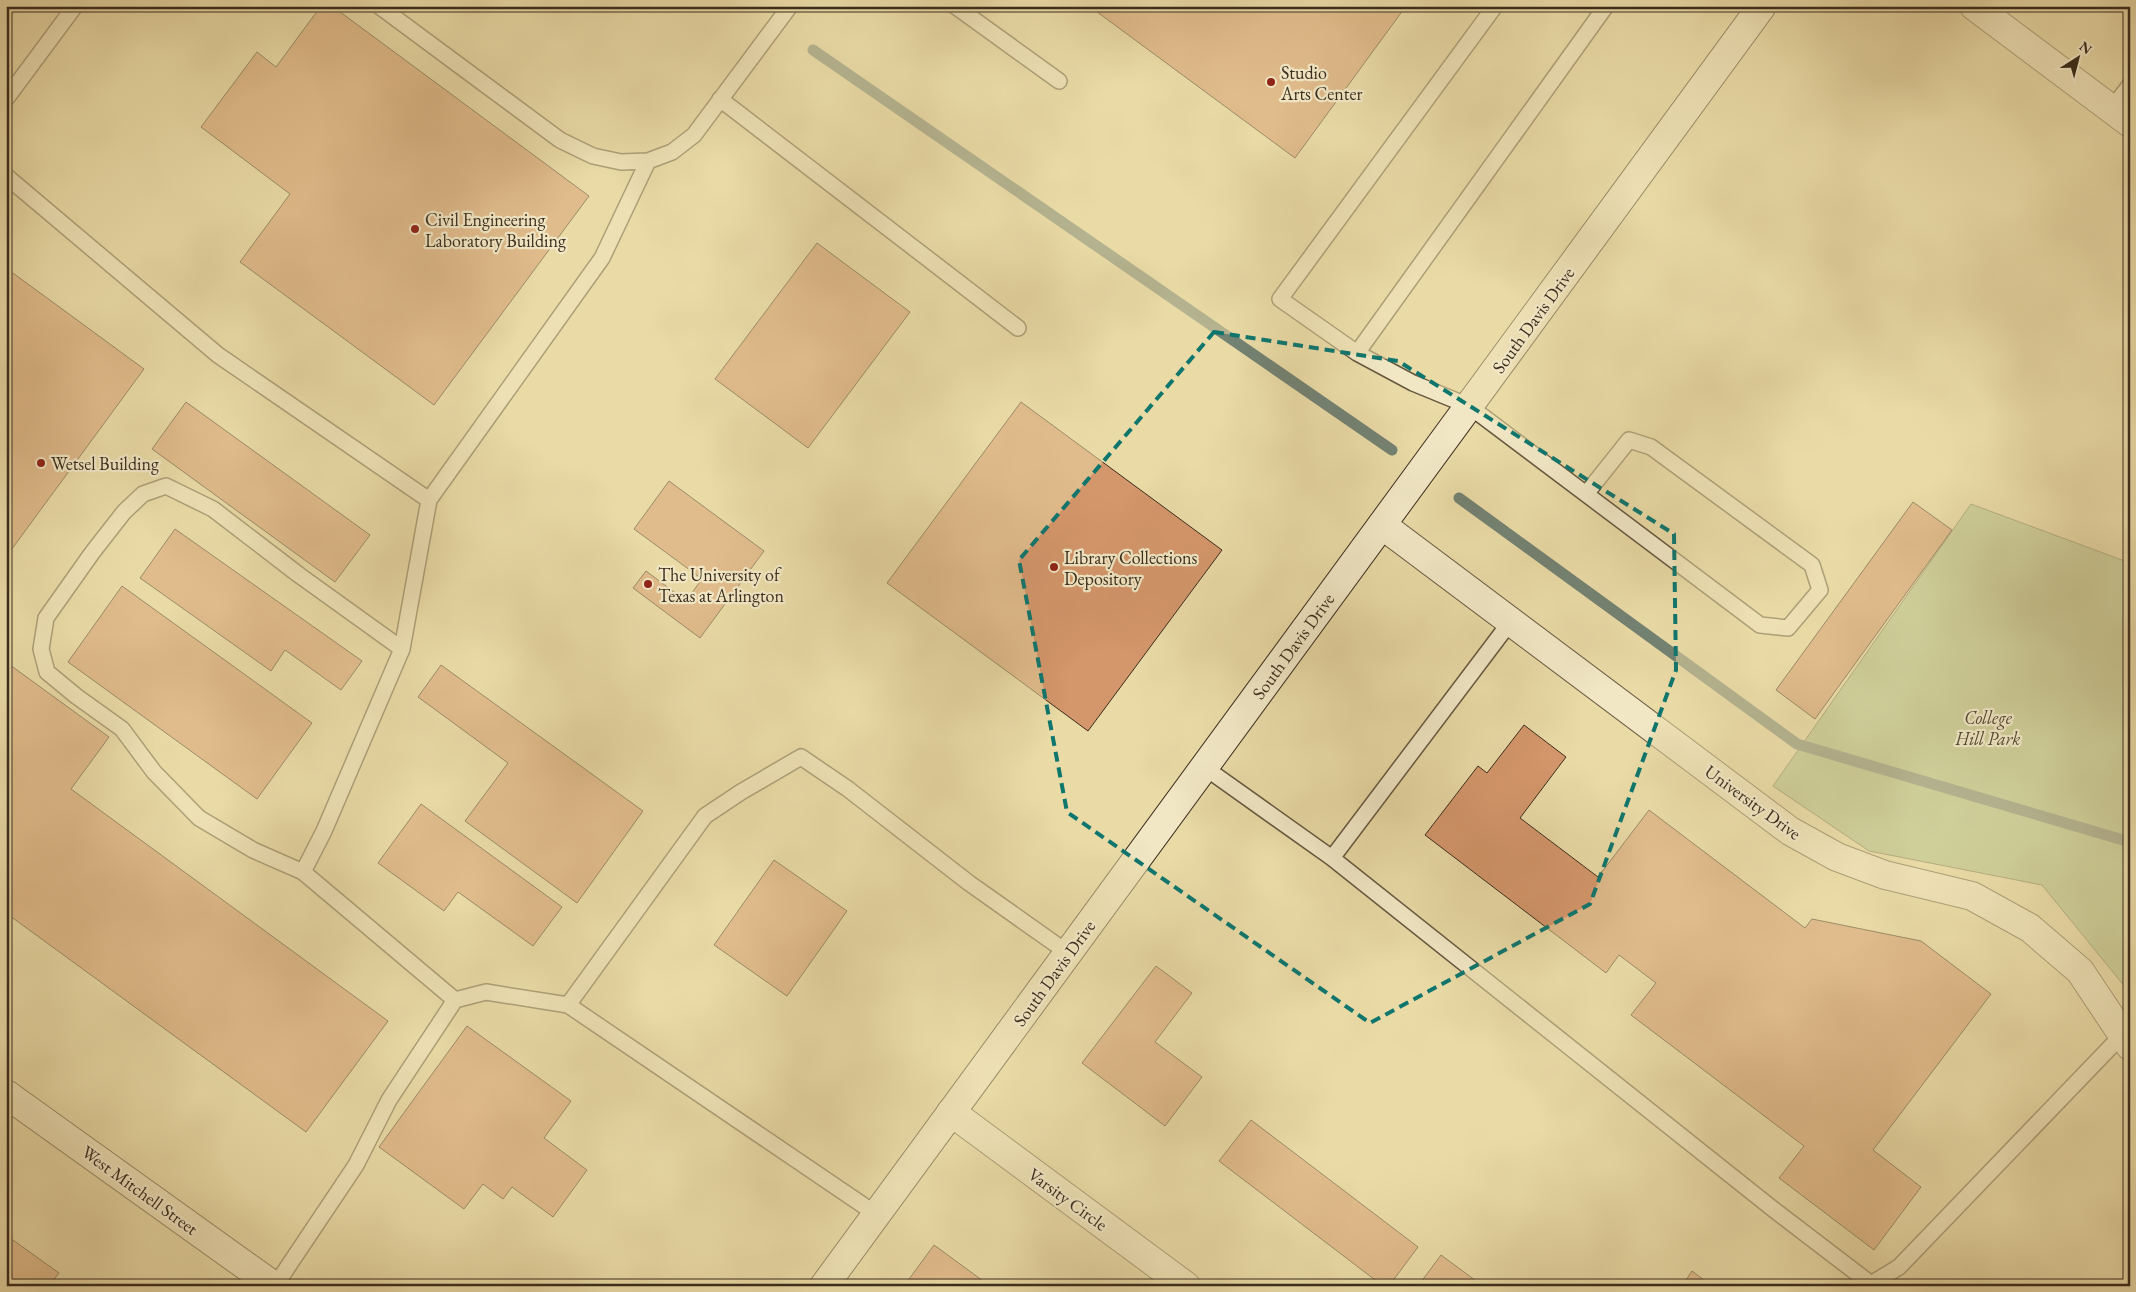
<svg xmlns="http://www.w3.org/2000/svg" width="2136" height="1292" font-family="'EB Garamond',serif">
  <style>
    .green { fill: #b0c18c; stroke: #767754 }
    .lines { fill: none; stroke-linecap: round; stroke-linejoin: round }
    .stream { stroke: #738273; stroke-width: 11 }
    .building { fill: #d4966b; stroke: #3b2d1d }
    .lane-casing { stroke: #66583f; stroke-width: 18 }
    .street-casing { stroke: #66583f; stroke-width: 30 }
    .secondary-casing { stroke: #3b2d1d; stroke-width: 30 }
    .lane { stroke: #f1e7c5; stroke-width: 15 }
    .street { stroke: #f1e7c5; stroke-width: 28 }
    .secondary { stroke: #f1e7c5; stroke-width: 28 }
    .marked { fill: none; stroke: #0f766e; stroke-width: 4; stroke-dasharray: 10 6; stroke-linejoin: round }
    .poi-dot { fill: #8f2418; stroke: #f1e7c5; stroke-width: 2 }
    .labels { text-anchor: middle; dominant-baseline: central; stroke-width: 4.5; stroke-linejoin: round; paint-order: stroke }
    .poi-label { font-size: 18px; fill: #3b2d1d; stroke: #f1e7c5; text-anchor: start }
    .street-label { font-size: 18px; fill: #3b2d1d; stroke: #f1e7c5 }
    .park-label { font-size: 18px; font-style: italic; fill: #524b33; stroke: #f1e7c5 }
  </style>
  <rect width="100%" height="100%" fill="#e9daa6"/>
  <filter id="stains"><feTurbulence type="fractalNoise" baseFrequency=".004" numOctaves="4"/><feColorMatrix values="0 0 0 0 .2 0 0 0 0 .09 0 0 0 0 .02 0 0 0 .5 -.17"/></filter>
  <radialGradient id="worn" r=".72"><stop offset=".6" stop-color="#630" stop-opacity="0"/><stop offset="1" stop-color="#630" stop-opacity=".3"/></radialGradient>
  <path class="green" d="M 1971,504 L 2130,563 L 2130,993 L 2042,885 L 1869,851 L 1773,786 Z"/>
  <g class="lines">
    <path class="stream" d="M 813,50 L 1392,450
      M 1459,498 L 1797,744 L 2130,842"/>
  </g>
  <path class="building" d="M 321,6 L 332,6 L 589,196 L 434,405 L 240,262 L 290,194 L 201,127 L 257,52 L 276,67 Z
    M 1089,6 L 1406,6 L 1295,158 Z
    M 817,243 L 910,312 L 808,448 L 715,379 Z
    M 6,268 L 144,369 L 6,557 Z
    M 186,402 L 370,535 L 335,582 L 152,449 Z
    M 1021,402 L 1222,550 L 1088,731 L 887,583 Z
    M 669,481 L 764,551 L 700,638 L 633,588 L 646,571 L 686,601 L 702,579 L 634,529 Z
    M 1913,502 L 1952,530 L 1815,719 L 1776,690 Z
    M 175,529 L 362,661 L 341,690 L 285,650 L 271,671 L 140,578 Z
    M 122,586 L 312,723 L 257,799 L 68,662 Z
    M 6,662 L 109,737 L 71,789 L 388,1021 L 306,1132 L 6,913 Z
    M 441,665 L 643,811 L 577,903 L 465,821 L 508,763 L 418,697 Z
    M 1524,725 L 1566,757 L 1520,818 L 1598,877 L 1649,810 L 1805,928 L 1812,919 L 1921,941 L 1991,994 L 1873,1150 L 1921,1187 L 1874,1250 L 1779,1178 L 1804,1146 L 1631,1015 L 1656,983 L 1619,955 L 1606,973 L 1425,835 L 1478,766 L 1487,773 Z
    M 421,804 L 562,907 L 533,946 L 458,892 L 444,911 L 378,863 Z
    M 774,860 L 847,911 L 787,996 L 714,945 Z
    M 1156,966 L 1192,993 L 1155,1042 L 1202,1077 L 1165,1126 L 1082,1063 Z
    M 467,1026 L 571,1101 L 544,1138 L 587,1170 L 553,1217 L 512,1187 L 503,1199 L 483,1184 L 464,1209 L 379,1147 Z
    M 1251,1120 L 1418,1247 L 1389,1286 L 1383,1286 L 1219,1161 Z
    M 6,1235 L 59,1273 L 49,1286 L 6,1286 Z
    M 934,1245 L 990,1286 L 904,1286 Z
    M 1441,1255 L 1483,1286 L 1418,1286 Z
    M 1692,1271 L 1712,1286 L 1682,1286 Z"/>
  <g class="lines">
    <defs>
      <path id="lane" d="M 379,6 L 560,140 L 593,156 L 621,162 L 648,161 L 672,152 L 694,135 L 790,6
        M 955,6 L 1059,81
        M 1495,6 L 1280,299 L 1357,353 L 1413,383 L 1469,406 L 1760,625 L 1788,628 L 1820,590 L 1812,565 L 1651,447 L 1629,440 L 1586,494
        M 6,99 L 75,6
        M 720,99 L 1018,328
        M 2111,110 L 2130,85
        M 6,176 L 218,355 L 429,500
        M 1357,353 L 1606,6
        M 402,649 L 299,575 L 213,509 L 166,486 L 143,494 L 124,512 L 92,553 L 46,618 L 41,649 L 47,672 L 76,696 L 122,729 L 154,772 L 199,818 L 253,850 L 303,872 L 455,1000
        M 1204,767 L 1332,858 L 1773,1209 L 1871,1284 L 1899,1267 L 2123,1034
        M 1332,858 L 1511,621
        M 303,872 L 324,831 L 402,649 L 429,500 L 602,258 L 648,161
        M 876,1214 L 568,1005 L 705,816 L 741,792 L 801,757 L 848,789 L 969,883 L 1068,953
        M 275,1286 L 356,1165 L 389,1100 L 455,1000 L 486,992 L 568,1005"/>
      <path id="street" d="M 1974,6 L 2130,123
        M 1382,525 L 1790,831 L 1837,857 L 1885,875 L 1972,896 L 2030,928 L 2080,971 L 2130,1046
        M 951,1112 L 1186,1286"/>
      <path id="secondary" d="M 6,1094 L 274,1286
        M 824,1286 L 1762,6"/>
    </defs>
    <use href="#lane" class="lane-casing"/>
    <use href="#street" class="street-casing"/>
    <use href="#secondary" class="secondary-casing"/>
    <use href="#lane" class="lane"/>
    <use href="#street" class="street"/>
    <use href="#secondary" class="secondary"/>
  </g>
  <path d="M0 0H2136V1292H0ZM 1214,332 L 1398,361 L 1674,534 L 1676,670 L 1590,904 L 1370,1023 L 1067,812 L 1019,560 Z" fill="#e9daa6" fill-opacity=".55" fill-rule="evenodd"/>
  <path class="marked" d="M 1214,332 L 1398,361 L 1674,534 L 1676,670 L 1590,904 L 1370,1023 L 1067,812 L 1019,560 Z"/>
  <g class="poi-dot">
    <circle cx="1271" cy="82" r="5"/>
    <circle cx="415" cy="229" r="5"/>
    <circle cx="41" cy="463" r="5"/>
    <circle cx="1054" cy="567" r="5"/>
    <circle cx="648" cy="584" r="5"/>
  </g>
  <g class="labels">
    <g class="poi-label">
      <text x="1281" y="72">Studio<tspan x="1281" dy="21">Arts Center</tspan></text>
      <text x="425" y="219">Civil Engineering<tspan x="425" dy="21">Laboratory Building</tspan></text>
      <text x="51" y="463">Wetsel Building</text>
      <text x="1064" y="557">Library Collections<tspan x="1064" dy="21">Depository</tspan></text>
      <text x="658" y="574">The University of<tspan x="658" dy="21">Texas at Arlington</tspan></text>
    </g>
    <g class="street-label">
      <text transform="translate(1533 320) rotate(-54)">South Davis Drive</text>
      <text transform="translate(1293 646) rotate(-54)">South Davis Drive</text>
      <text transform="translate(1753 802) rotate(36)">University Drive</text>
      <text transform="translate(1054 973) rotate(-54)">South Davis Drive</text>
      <text transform="translate(140 1190) rotate(36)">West Mitchell Street</text>
      <text transform="translate(1068 1199) rotate(36)">Varsity Circle</text>
    </g>
    <g class="park-label">
      <text x="1988" y="717">College<tspan x="1988" dy="21">Hill Park</tspan></text>
    </g>
  </g>
  <rect width="2136" height="1292" fill="none" stroke="#e9daa6" stroke-width="25"/>
  <rect x="8" y="8" width="2121" height="1277" fill="none" stroke="#3b2d1d" stroke-width="2.5"/>
  <rect x="12" y="12" width="2111" height="1267" fill="none" stroke="#3b2d1d"/>
  <g transform="translate(2078 58) rotate(36)" stroke="#f1e7c5" stroke-width="4" paint-order="stroke">
  <path d="M0-4L9 19L0 12L-9 19Z" fill="#3b2d1d"/>
  <text y="-8" font-size="14" font-weight="bold" text-anchor="middle" fill="#3b2d1d">N</text>
  </g>
  <rect width="100%" height="100%" filter="url(#stains)"/>
  <rect width="100%" height="100%" fill="url(#worn)"/>
</svg>
